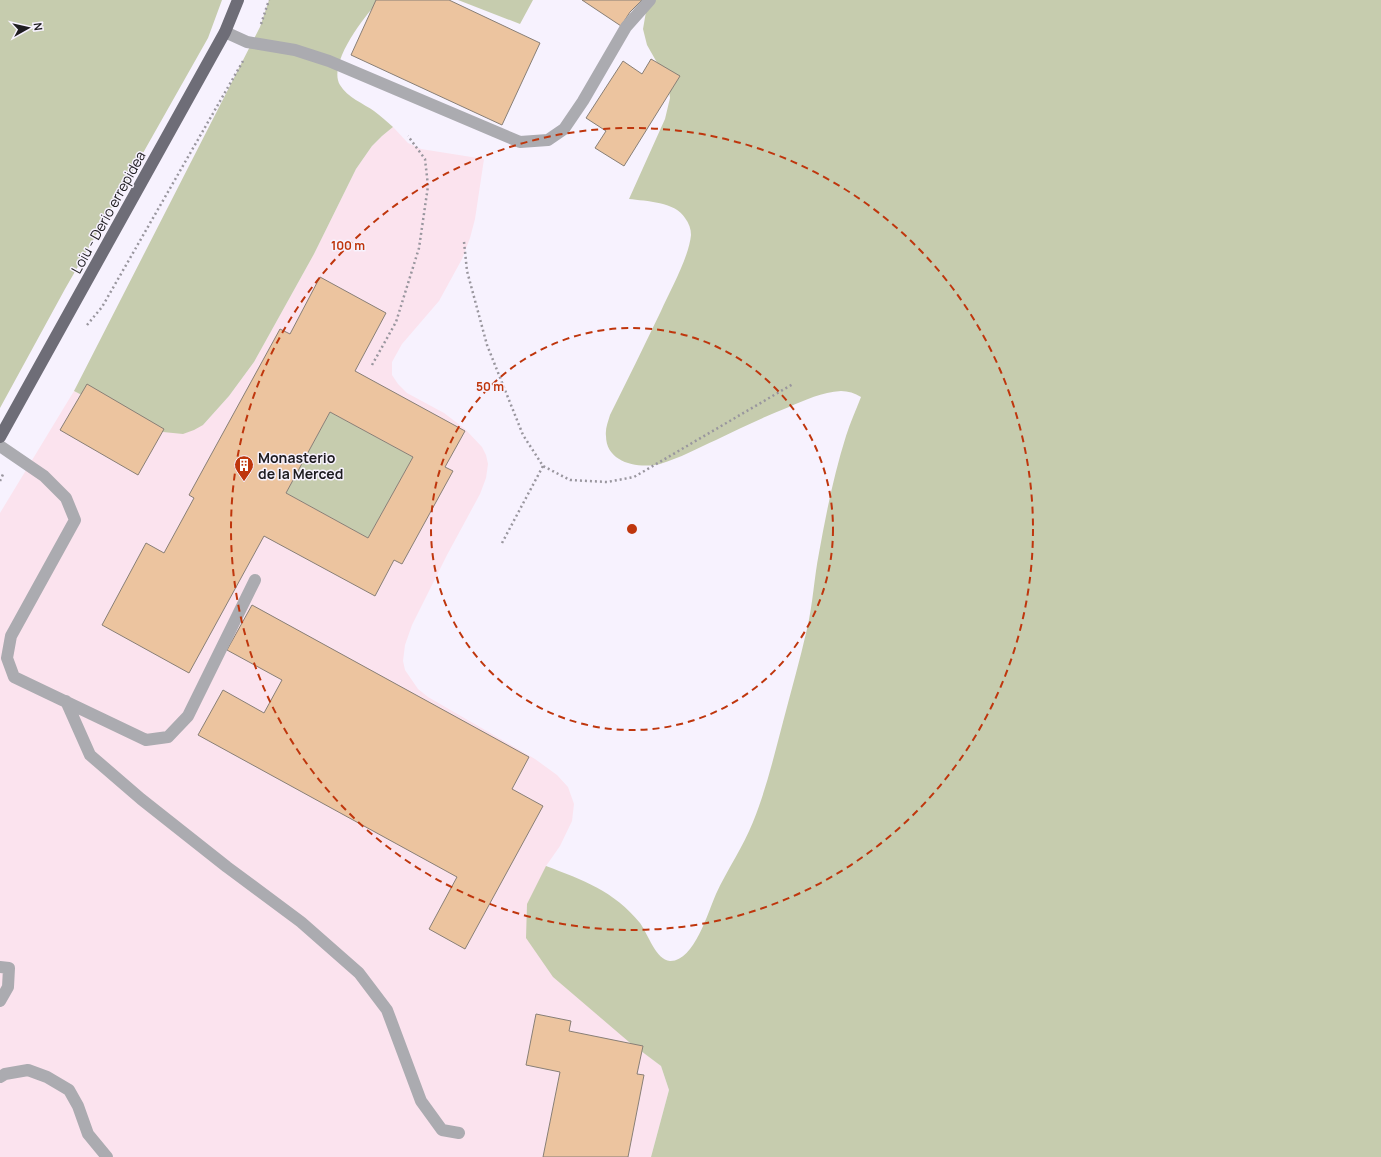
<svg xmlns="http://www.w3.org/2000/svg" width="1381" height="1157" font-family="Manrope,sans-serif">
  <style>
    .education { fill: #fbe3ee }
    .green { fill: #c6ccae }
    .building { fill: #ecc49f; stroke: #887f76; fill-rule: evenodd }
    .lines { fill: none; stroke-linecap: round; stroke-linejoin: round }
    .path { stroke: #99969e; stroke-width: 2.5; stroke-dasharray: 2 3; stroke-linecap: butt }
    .lane { stroke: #ababb0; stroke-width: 12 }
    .primary { stroke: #6e6d77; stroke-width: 12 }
    .ring { fill: none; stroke: #bf360d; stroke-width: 2; stroke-dasharray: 7 5 }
    .labels { text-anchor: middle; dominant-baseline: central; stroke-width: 3; stroke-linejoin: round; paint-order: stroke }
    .street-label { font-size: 14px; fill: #1e1c20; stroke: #f7f2fe }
    .poi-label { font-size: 14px; font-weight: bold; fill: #1e1c20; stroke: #f7f2fe; text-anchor: start }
    .centre { fill: #bf360d; stroke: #f7f2fe; stroke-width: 2 }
    .ring-label { font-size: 12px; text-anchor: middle; font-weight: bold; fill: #bf360d; stroke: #f7f2fe; stroke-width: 3; stroke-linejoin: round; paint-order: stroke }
  </style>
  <rect width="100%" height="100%" fill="#f7f2fe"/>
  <path class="education" d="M 393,127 L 408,143 L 421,149 L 484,159 L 475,219 L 470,238 L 462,259 L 439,301 L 402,344 L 392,362 L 392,375 L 398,384 L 407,393 L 444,413 L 465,429 L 482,447 L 486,455 L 488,464 L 486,478 L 480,494 L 447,555 L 412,625 L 405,645 L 403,661 L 405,670 L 418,689 L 428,697 L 535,759 L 557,775 L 568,787 L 574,804 L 572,821 L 560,846 L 546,866 L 629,1042 L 661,1066 L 669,1090 L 651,1157 L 0,1157 L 0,513 L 74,391 L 134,422 L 203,425 L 229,396 L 254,362 L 314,254 L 356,169 L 372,146 L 382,136 Z"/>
  <path class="green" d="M 0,0 L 222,0 L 208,38 L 130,176 L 65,289 L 0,408 Z
    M 269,0 L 380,0 C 365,15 327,64 340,85 C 347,97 364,104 374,111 C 381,116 387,122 393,127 L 382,136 L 372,146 L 356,169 L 314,254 L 254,362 L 229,396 L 203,425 L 194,430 L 183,434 L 163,432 L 134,422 L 74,391 L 260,27 Z
    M 458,0 L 533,0 L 520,24 Z
    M 648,0 L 1381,0 L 1381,1157 L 651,1157 L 669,1090 L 661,1066 L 629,1042 L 553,977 L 526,938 L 527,904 L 546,866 C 583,880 614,891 640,923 C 648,934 656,960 670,961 C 694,962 708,912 716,894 C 727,870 743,847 753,822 C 766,790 774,756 783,722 C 791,691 800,660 807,629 C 813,604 814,578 819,553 C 826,514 834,474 846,436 C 850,423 856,410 861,397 C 855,393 848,391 841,391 C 822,392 805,400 789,407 C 764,417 740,428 716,440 C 698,448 680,458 660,464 C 639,469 606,463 606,436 C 605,429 608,422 610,415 C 627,381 644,346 661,311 C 670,291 689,257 691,235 C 691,229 689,223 685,218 C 676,202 646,201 629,199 L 665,119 L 670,98 L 668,82 L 647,45 L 643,29 Z
    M 330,412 L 413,457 L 368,538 L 286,493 Z"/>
  <path class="building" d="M 376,0 L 449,0 L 540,43 L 502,125 L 351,55 Z
    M 582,0 L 642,0 L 630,12 L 621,26 Z
    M 651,59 L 680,76 L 624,166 L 595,148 L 606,131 L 586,118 L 623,61 L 642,74 Z
    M 320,277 L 386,313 L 355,371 L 465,431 L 445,467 L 453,471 L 402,564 L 394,560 L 375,596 L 264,536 L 189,673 L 102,625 L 146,543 L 164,553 L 194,498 L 189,495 L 280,329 L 290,334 ZM 330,412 L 413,457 L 368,538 L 286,493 Z
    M 87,384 L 164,429 L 138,475 L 60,430 Z
    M 252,605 L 529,757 L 512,789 L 543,806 L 465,949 L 429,929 L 457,877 L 198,735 L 223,690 L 264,713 L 282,680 L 227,650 Z
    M 536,1014 L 571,1021 L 569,1031 L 643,1046 L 637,1074 L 644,1075 L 628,1157 L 543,1157 L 560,1072 L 526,1065 Z"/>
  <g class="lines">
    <path class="path" d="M 261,24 L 269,0
      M 464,242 L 467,271 L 487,345 L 523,435 L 543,466 L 570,480 L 607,482 L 634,477 L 793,384
      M 87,325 L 102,307 L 243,61
      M 372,365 L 396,322 L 419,248 L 428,186 L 425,159 L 408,136
      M 0,481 L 4,472
      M 502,543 L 543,466"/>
    <path class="lane" d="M 225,32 L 247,42 L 295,50 L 329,61 L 520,142 L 548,140 L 564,129 L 583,101 L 626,27 L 650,0
      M 0,446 L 44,476 L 66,498 L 75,520 L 11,636 L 7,658 L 14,677 L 146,740 L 168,737 L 188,716 L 255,580
      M 66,701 L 90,755 L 141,799 L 227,867 L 301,922 L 359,973 L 387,1010 L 421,1101 L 442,1130 L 459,1133
      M 0,967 L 9,968 L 8,987 L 0,1001
      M 0,1077 L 5,1074 L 28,1070 L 47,1077 L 69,1090 L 78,1106 L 88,1134 L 107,1157"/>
    <path class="primary" d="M 0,437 L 225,32 L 238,0"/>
  </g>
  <g class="ring">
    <circle cx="632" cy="529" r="201"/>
    <circle cx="632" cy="529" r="401"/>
  </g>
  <defs>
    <symbol id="building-pin" viewBox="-11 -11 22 30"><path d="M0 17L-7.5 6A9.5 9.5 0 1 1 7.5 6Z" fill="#bf360d" stroke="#f7f2fe"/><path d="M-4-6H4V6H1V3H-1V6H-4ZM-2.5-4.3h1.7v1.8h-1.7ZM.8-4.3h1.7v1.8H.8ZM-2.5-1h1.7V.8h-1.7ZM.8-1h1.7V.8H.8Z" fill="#fff"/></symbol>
  </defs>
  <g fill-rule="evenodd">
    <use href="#building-pin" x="233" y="454" width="22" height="30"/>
  </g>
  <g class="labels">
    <g class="street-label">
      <text transform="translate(108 212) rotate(-61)">Loiu - Derio errepidea</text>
    </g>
    <g class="poi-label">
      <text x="258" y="457">Monasterio<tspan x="258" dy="16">de la Merced</tspan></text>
    </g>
  </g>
  <circle cx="632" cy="529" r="6" class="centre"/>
  <g class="ring-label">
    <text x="348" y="250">100 m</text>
    <text x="490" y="391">50 m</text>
  </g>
  <g transform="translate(28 28) rotate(82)" stroke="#f7f2fe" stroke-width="3" paint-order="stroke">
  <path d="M0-3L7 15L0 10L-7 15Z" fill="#1e1c20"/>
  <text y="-6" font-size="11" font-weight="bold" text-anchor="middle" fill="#1e1c20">N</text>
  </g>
</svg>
